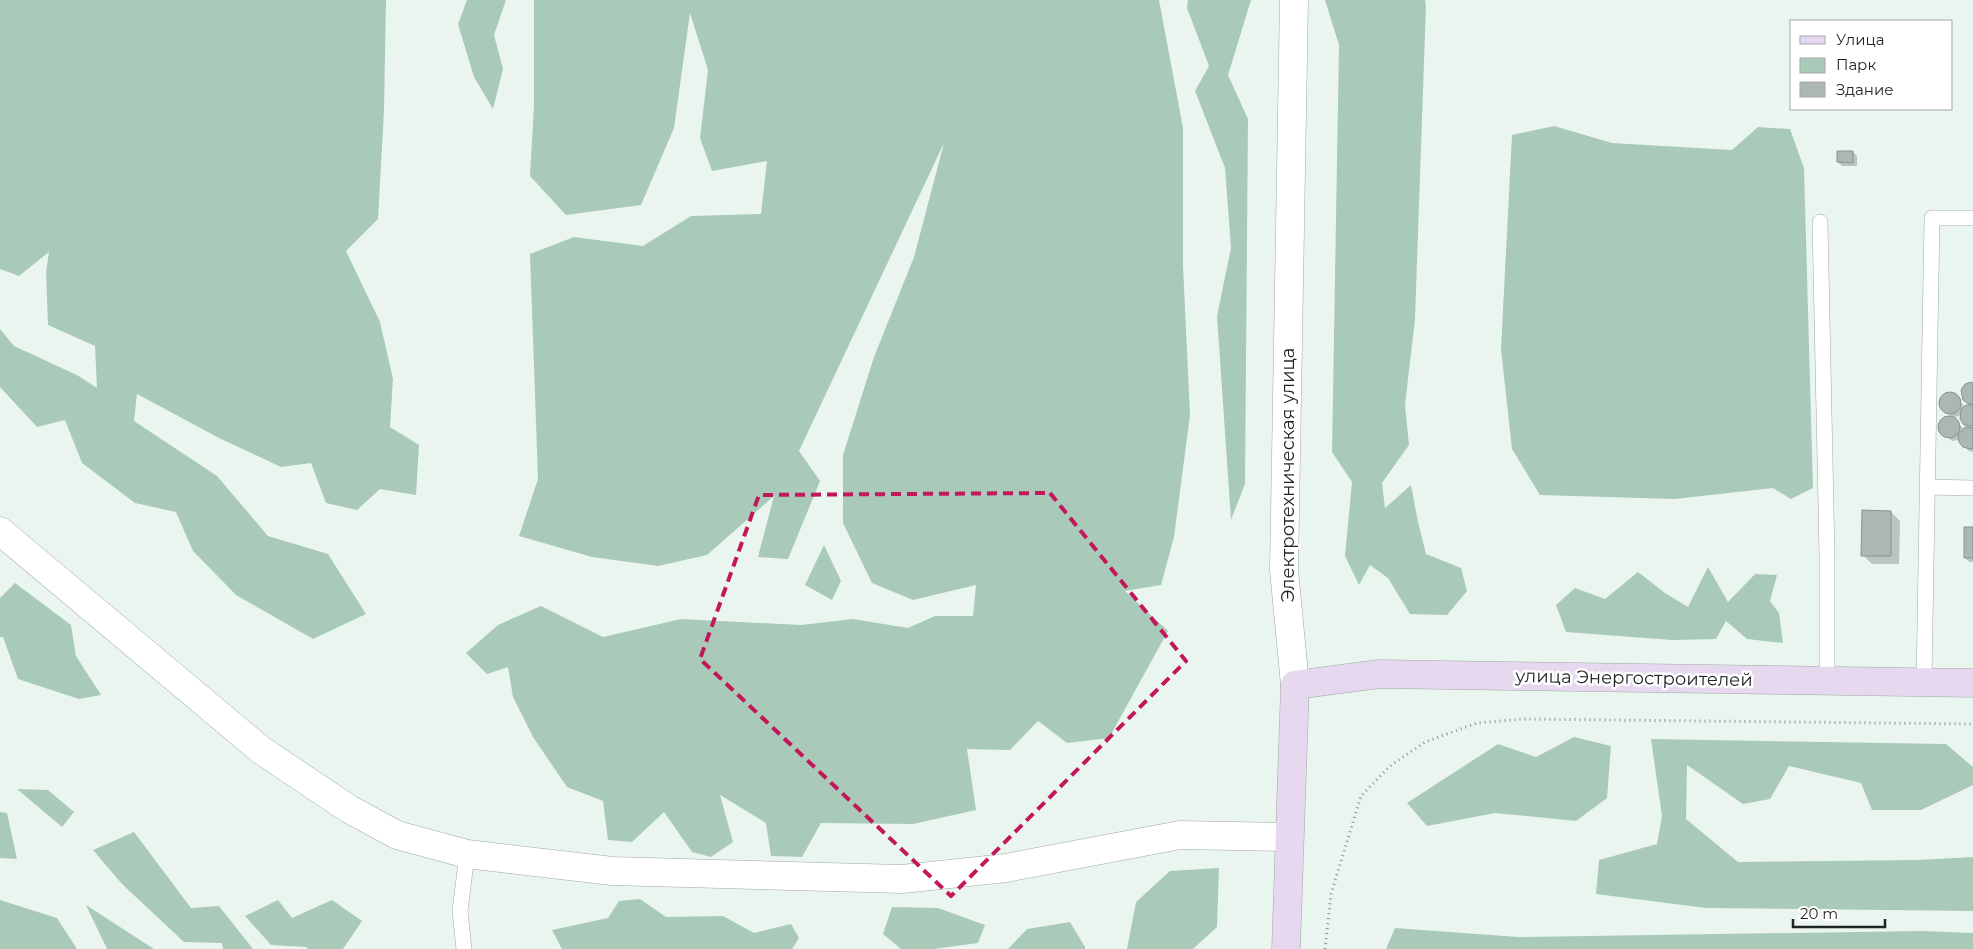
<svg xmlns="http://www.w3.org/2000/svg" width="1973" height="949" font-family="Montserrat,sans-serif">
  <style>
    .green { fill: #a9cab9 }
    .shadow { fill: #0003 }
    .building { fill: #adb7b2; stroke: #89928d }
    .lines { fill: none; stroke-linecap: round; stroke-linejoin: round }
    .service-casing { stroke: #9fa9a3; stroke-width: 16 }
    .minor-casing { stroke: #9fa9a3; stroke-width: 29 }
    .secondary-casing { stroke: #9fa9a3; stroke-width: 29 }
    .path { stroke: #8b928f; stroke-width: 3; stroke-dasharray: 1 4; stroke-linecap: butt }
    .service { stroke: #fff; stroke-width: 15 }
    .minor { stroke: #fff; stroke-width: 28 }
    .secondary { stroke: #e6d9ef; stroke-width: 28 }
    .marked { fill: none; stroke: #c2185b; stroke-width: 4; stroke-dasharray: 10 6; stroke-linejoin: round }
    .labels { text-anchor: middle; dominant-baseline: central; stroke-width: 5; stroke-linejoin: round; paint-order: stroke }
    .street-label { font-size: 18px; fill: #1f2321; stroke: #fff }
  </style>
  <rect width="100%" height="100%" fill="#ebf5f0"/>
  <path class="green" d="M 0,0 L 386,0 L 384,110 L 378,219 L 346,251 L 380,322 L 393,379 L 390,427 L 419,445 L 416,495 L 380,489 L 357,510 L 326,503 L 311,463 L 281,467 L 219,438 L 137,394 L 134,421 L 217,476 L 268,536 L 328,554 L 366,614 L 313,639 L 236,595 L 193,551 L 176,512 L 135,503 L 82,463 L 65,420 L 37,427 L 0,387 L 0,329 L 14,346 L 77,375 L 97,388 L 95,346 L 48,325 L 46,272 L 49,252 L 19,276 L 0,269 Z
    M 467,0 L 506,0 L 494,35 L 503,69 L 493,109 L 474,77 L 458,24 Z
    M 534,0 L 1159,0 L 1183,128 L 1183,265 L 1190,415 L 1174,537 L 1161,585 L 1125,591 L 1168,631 L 1109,738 L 1067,743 L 1038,721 L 1010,750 L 967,749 L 976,810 L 913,824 L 821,823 L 802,857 L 771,856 L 766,823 L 720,795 L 733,842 L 711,857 L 692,852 L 664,812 L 632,842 L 608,840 L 603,801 L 567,787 L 533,737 L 513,697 L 508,667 L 487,674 L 466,653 L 498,625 L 541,606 L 603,637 L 681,619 L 801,625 L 853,619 L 908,628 L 935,616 L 973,616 L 976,585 L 913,600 L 872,583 L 843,523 L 843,455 L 874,357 L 914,257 L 944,143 L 799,451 L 820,481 L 788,559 L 758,557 L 774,496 L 707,555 L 658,566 L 592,557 L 519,536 L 538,479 L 530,254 L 574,237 L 643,246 L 691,216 L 761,214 L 767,161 L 712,171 L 700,138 L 708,70 L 690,13 L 674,128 L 641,205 L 566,215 L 530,176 L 534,104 Z
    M 1188,0 L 1251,0 L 1228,75 L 1248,119 L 1245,484 L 1231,520 L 1217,316 L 1231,248 L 1225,168 L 1195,91 L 1209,66 L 1187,8 Z
    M 1325,0 L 1425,0 L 1426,5 L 1415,319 L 1405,405 L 1409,445 L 1382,483 L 1385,508 L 1411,485 L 1418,522 L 1426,554 L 1461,568 L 1467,591 L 1447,615 L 1410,614 L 1388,578 L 1370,565 L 1359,585 L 1345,556 L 1352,482 L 1332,452 L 1339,45 Z
    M 1554,126 L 1612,143 L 1732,150 L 1758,127 L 1790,129 L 1804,168 L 1813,488 L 1791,499 L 1773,488 L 1675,499 L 1540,495 L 1512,449 L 1501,349 L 1512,135 Z
    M 824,545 L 841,581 L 832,600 L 805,585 Z
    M 1708,567 L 1728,602 L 1755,574 L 1777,575 L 1770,601 L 1779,613 L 1783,643 L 1747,639 L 1726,621 L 1716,639 L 1672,640 L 1566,632 L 1556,605 L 1575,588 L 1605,599 L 1638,572 L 1665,593 L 1688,607 Z
    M 15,583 L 71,625 L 76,656 L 101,695 L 79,699 L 18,679 L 3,637 L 0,637 L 0,598 Z
    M 1574,737 L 1611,746 L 1607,798 L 1576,821 L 1495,813 L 1427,826 L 1407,803 L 1498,744 L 1536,757 Z
    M 1651,739 L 1946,744 L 1973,767 L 1973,785 L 1921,810 L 1872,810 L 1861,783 L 1789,766 L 1770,799 L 1743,804 L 1687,765 L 1686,819 L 1738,862 L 1917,860 L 1973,857 L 1973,911 L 1706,908 L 1596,894 L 1599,860 L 1657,844 L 1662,816 Z
    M 17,789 L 48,790 L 74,812 L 62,827 Z
    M 0,812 L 7,813 L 17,859 L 0,858 Z
    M 134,832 L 191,908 L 219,906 L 253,949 L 223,949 L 222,943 L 184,942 L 122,884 L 93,850 Z
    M 1219,868 L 1217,927 L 1193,949 L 1127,949 L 1136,902 L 1170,871 Z
    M 640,899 L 666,917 L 723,916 L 754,933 L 791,924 L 799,938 L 792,949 L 562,949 L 552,930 L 608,918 L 619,901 Z
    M 0,900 L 57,918 L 77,949 L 0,949 Z
    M 278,900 L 292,918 L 332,900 L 362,921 L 343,949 L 308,949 L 306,947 L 271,945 L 245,916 Z
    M 86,905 L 154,949 L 107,949 Z
    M 892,907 L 938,908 L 985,925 L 978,943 L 934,949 L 901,949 L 883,934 Z
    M 1070,922 L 1085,947 L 1085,949 L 1008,949 L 1027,929 Z
    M 1395,928 L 1518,937 L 1922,931 L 1973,933 L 1973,949 L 1386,949 Z"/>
  <path class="shadow" d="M 1853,152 L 1857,156 L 1857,166 L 1842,166 L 1838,162 Z
    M 1973,385 L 1973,452 L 1969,451 L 1959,440 L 1952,441 L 1940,430 L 1941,421 L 1946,418 L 1955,419 L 1964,430 L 1970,430 L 1963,422 L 1961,415 L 1953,418 L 1954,419 L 1943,409 L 1941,406 L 1941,400 L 1947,394 L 1953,394 L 1964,406 L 1964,408 L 1971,407 L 1966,402 Z
    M 1891,512 L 1900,521 L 1899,564 L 1872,564 L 1863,555 Z
    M 1973,529 L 1973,562 L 1969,562 L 1965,558 Z"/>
  <path class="building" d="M 1837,151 L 1853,151 L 1853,163 L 1837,162 Z
    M 1971,382 L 1973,383 L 1973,404 L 1969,404 L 1963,400 L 1961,390 L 1965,384 Z
    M1939 403a11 11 0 1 1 22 0a11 11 0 1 1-22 0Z
    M 1966,405 L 1973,405 L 1973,426 L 1964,425 L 1960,419 L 1961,409 Z
    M1938 427a11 11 0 1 1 22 0a11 11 0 1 1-22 0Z
    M 1965,427 L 1973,428 L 1973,448 L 1970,449 L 1963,447 L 1959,442 L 1958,435 Z
    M 1862,510 L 1891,511 L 1891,556 L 1861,556 Z
    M 1964,527 L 1973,527 L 1973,558 L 1964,558 Z"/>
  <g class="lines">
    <defs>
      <path id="service" d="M 1820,222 L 1827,555 L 1827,680
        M 1927,487 L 1973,488
        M 1924,682 L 1932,218 L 1973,218
        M 464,949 L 460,911 L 467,854"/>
      <path id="minor" d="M 1294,0 L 1284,570 L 1295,685
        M 0,531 L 261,750 L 349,809 L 397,835 L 467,854 L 612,871 L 902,879 L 1006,868 L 1180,835 L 1289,837"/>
      <path id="secondary" d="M 1286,949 L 1295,685 L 1379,674 L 1973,683"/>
    </defs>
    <use href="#service" class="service-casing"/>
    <use href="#minor" class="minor-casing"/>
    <use href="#secondary" class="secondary-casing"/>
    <path class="path" d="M 1325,949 L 1331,894 L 1361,796 L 1390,766 L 1425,742 L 1477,723 L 1523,719 L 1973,724"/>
    <use href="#service" class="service"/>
    <use href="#minor" class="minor"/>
    <use href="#secondary" class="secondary"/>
  </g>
  <path class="marked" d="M 1050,493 L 1186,661 L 951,896 L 700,659 L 759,495 Z"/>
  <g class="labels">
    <g class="street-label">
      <text transform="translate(1288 475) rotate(-90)">Электротехническая улица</text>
      <text transform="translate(1634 678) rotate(1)">улица Энергостроителей</text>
    </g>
  </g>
  <rect x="1790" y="20" width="162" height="90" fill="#ffffff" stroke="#a5a7a6"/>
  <rect x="1800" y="36" width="25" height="8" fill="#e6d9ef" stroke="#a5a7a6"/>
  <text x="1836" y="45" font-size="15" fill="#1f2321">Улица</text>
  <rect x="1800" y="58" width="25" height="15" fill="#a9cab9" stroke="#a5a7a6"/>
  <text x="1836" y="70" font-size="15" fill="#1f2321">Парк</text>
  <rect x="1800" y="82" width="25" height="15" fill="#adb7b2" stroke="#a5a7a6"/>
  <text x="1836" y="95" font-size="15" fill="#1f2321">Здание</text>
  <path d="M1793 919v8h92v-8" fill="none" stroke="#1f2321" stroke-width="2.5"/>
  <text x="1800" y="919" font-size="15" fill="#1f2321" stroke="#ffffff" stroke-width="4" paint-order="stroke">20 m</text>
</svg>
